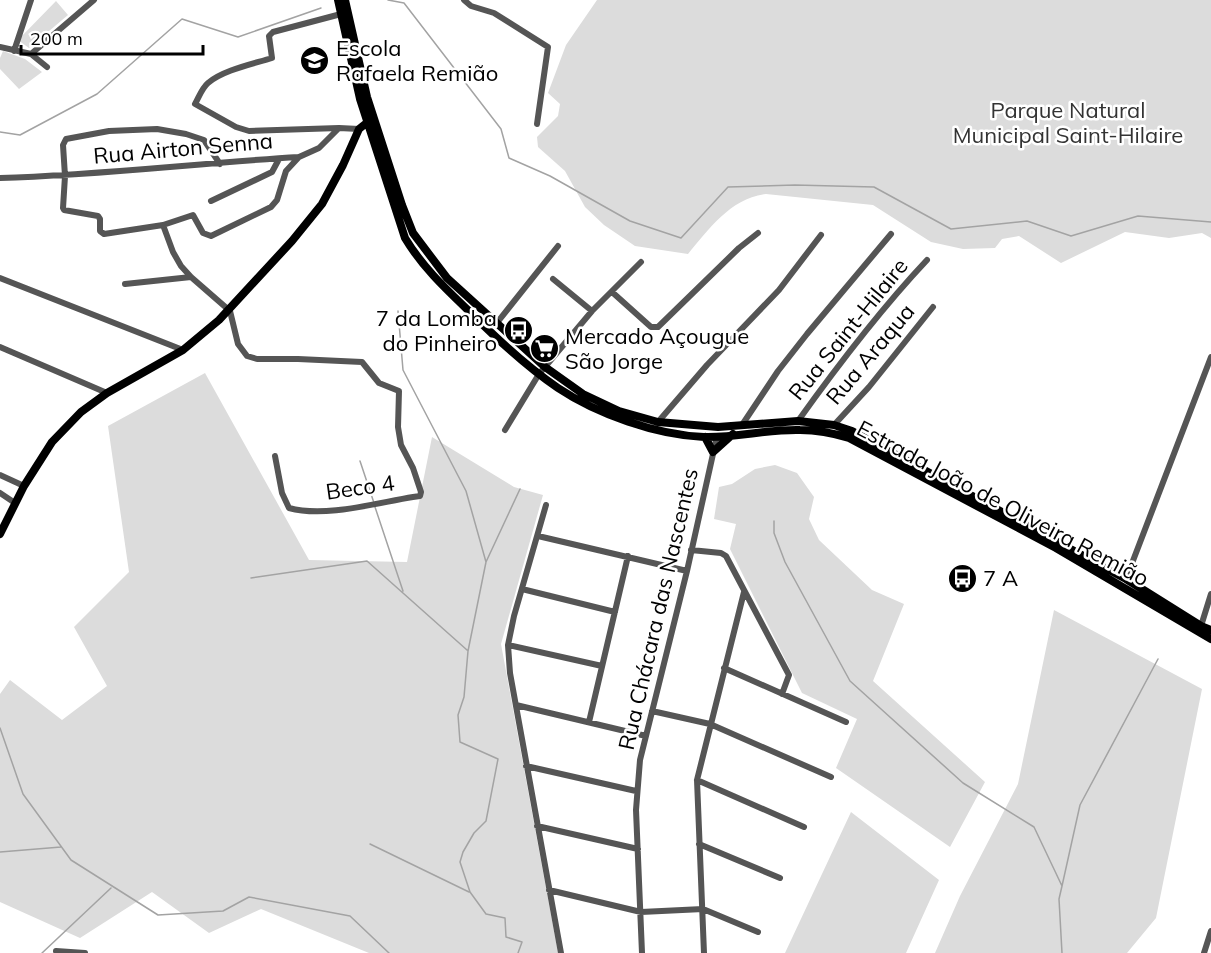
<svg xmlns="http://www.w3.org/2000/svg" width="1211" height="953" font-family="Mulish,sans-serif">
  <style>
    .green { fill: #dcdcdc }
    .lines { fill: none; stroke-linecap: round; stroke-linejoin: round }
    .stream { stroke: #a3a3a3; stroke-width: 1.5 }
    .minor { stroke: #555; stroke-width: 6 }
    .major { stroke: #000; stroke-width: 8 }
    .labels { text-anchor: middle; dominant-baseline: central; stroke-width: 5; stroke-linejoin: round; paint-order: stroke }
    .poi-label { font-size: 22px; fill: #000; stroke: #fff; text-anchor: start }
    .park-label { font-size: 22px; fill: #333; stroke: #fff }
    .street-label { font-size: 22px; fill: #000; stroke: #fff }
  </style>
  <rect width="100%" height="100%" fill="#fff"/>
  <path class="green" d="M 597,0 L 1211,0 L 1211,238 L 1202,233 L 1169,238 L 1125,232 L 1061,263 L 1019,236 L 1002,239 L 995,248 L 963,249 L 931,242 L 873,205 L 766,194 C 731,198 709,229 688,254 L 635,246 L 604,225 L 585,207 L 565,171 L 538,147 L 537,137 L 558,116 L 560,104 L 548,93 L 566,45 Z
    M 56,1 L 68,15 L 29,48 L 18,40 Z
    M 3,51 L 25,59 L 42,72 L 19,89 L 0,69 L 0,58 Z
    M 205,373 L 309,560 L 407,562 L 432,437 L 514,487 L 543,495 L 501,644 L 558,953 L 369,953 L 261,909 L 209,933 L 152,892 L 80,938 L 0,902 L 0,694 L 10,680 L 62,720 L 107,686 L 74,627 L 129,572 L 108,426 Z
    M 775,465 L 797,473 L 814,497 L 809,519 L 819,540 L 872,590 L 904,604 L 873,681 L 985,782 L 950,847 L 836,768 L 857,719 L 802,693 L 730,549 L 736,524 L 714,519 L 719,487 L 732,484 L 755,469 Z
    M 1054,610 L 1202,689 L 1156,918 L 1127,953 L 935,953 L 960,896 L 1018,784 Z
    M 851,812 L 939,880 L 906,953 L 785,953 Z"/>
  <g class="lines">
    <path class="stream" d="M 388,0 L 404,3 L 501,129 L 509,158 L 550,176 L 630,221 L 681,238 L 728,187 L 795,185 L 874,187 L 951,229 L 1027,221 L 1071,236 L 1138,216 L 1211,222
      M 0,132 L 20,135 L 97,94 L 182,19 L 238,37 L 321,8
      M 398,311 L 403,370 L 466,491 L 486,562
      M 360,461 L 374,503
      M 375,507 L 403,591
      M 774,521 L 774,533 L 785,562 L 850,681 L 963,783 L 1034,827 L 1062,886 L 1059,899 L 1062,953
      M 251,578 L 367,561 L 467,650
      M 0,728 L 23,794 L 71,860 L 158,915 L 223,911 L 249,897 L 350,916 L 389,953
      M 370,844 L 469,892
      M 0,852 L 61,847
      M 1062,886 L 1080,805 L 1158,659
      M 42,953 L 111,888
      M 518,953 L 522,942 L 506,937 L 505,918 L 486,914 L 470,892 L 460,862 L 463,852 L 474,833 L 486,821 L 498,759 L 460,742 L 458,715 L 464,697 L 468,651 L 486,562 L 520,489"/>
    <path class="minor" d="M 464,0 L 471,6 L 494,13 L 548,47 L 537,124
      M 0,47 L 31,54 L 47,67
      M 14,51 L 31,0
      M 31,54 L 94,0
      M 339,128 L 249,131 L 236,127 L 195,104 C 199,97 202,88 208,83 C 223,70 253,64 272,58 L 269,36 L 273,32 L 341,14
      M 220,164 L 204,140 L 186,134 L 157,129 L 109,131 L 66,139 L 63,145 L 65,176 L 63,208 L 64,210 L 98,216 L 100,219 L 100,231 L 104,234 L 163,225 L 193,215 L 203,233 L 211,236 L 271,207 L 277,200 L 286,171 L 299,157
      M 0,178 C 100,175 199,163 299,157 L 319,148 L 339,128 L 359,129
      M 211,201 L 272,172 L 279,159
      M 163,225 L 173,252 L 181,266 L 191,277 L 230,311 L 238,344 L 247,356 L 257,359 L 298,359 L 362,362 L 379,383 L 399,391 L 398,427 L 401,445 L 413,468 L 421,492 L 420,496 L 413,497 C 376,503 325,518 289,508 L 282,493 L 275,456
      M 0,278 L 183,350
      M 553,279 L 592,311
      M 125,284 L 191,277
      M 612,292 L 651,327 L 658,327 L 739,248 L 758,233
      M 496,324 L 558,246
      M 0,347 L 107,393
      M 798,421 C 838,365 880,310 927,260
      M 658,422 L 707,365 L 779,290 L 821,235
      M 742,425 L 778,371 L 807,334 L 891,234
      M 834,425 L 869,387 L 933,307
      M 505,430 L 539,374 L 592,311 L 641,262
      M 0,475 L 24,486
      M 0,493 L 15,503
      M 546,505 L 514,616 L 508,645 L 510,673 L 561,953
      M 538,536 L 687,571
      M 691,550 L 721,553 L 726,556 L 789,675 L 782,694
      M 1126,579 L 1211,357
      M 522,589 L 615,612
      M 1201,626 L 1211,594
      M 508,645 L 602,666
      M 724,668 L 846,722
      M 516,705 L 646,736
      M 652,711 L 710,724 L 831,777
      M 589,722 L 628,556
      M 526,766 L 636,791
      M 697,780 L 804,827
      M 537,826 L 638,849
      M 699,844 L 780,878
      M 549,890 L 641,912 L 703,909 L 758,932
      M 56,951 L 85,953
      M 642,953 L 636,810 L 640,760 L 687,571 L 717,436
      M 704,953 L 697,780 L 744,592
      M 1204,953 L 1211,931"/>
    <path class="major" d="M 338,0 L 360,99 L 405,238 C 423,268 447,290 471,313 C 498,340 527,367 558,388 C 597,414 656,435 704,437 C 736,438 768,429 800,430 C 817,430 833,433 849,438 L 1056,548 L 1211,639
      M 345,0 L 367,97 L 402,205 L 413,233 L 447,278 L 545,367 L 583,394 L 619,411 L 658,422 L 718,427 L 798,421 L 834,425 L 852,431 L 1126,579 L 1201,626 L 1211,630
      M 705,437 L 713,452 L 733,434
      M 0,534 L 24,486 L 52,442 L 81,412 L 107,393 L 183,350 L 219,320 L 292,241 L 322,204 L 343,165 L 359,129 L 369,121"/>
  </g>
  <defs>
    <symbol id="school-disc" viewBox="-11 -11 22 22"><circle r="9.5" fill="#000" stroke="#fff"/><path d="M0-5L7-2L0 1L-7-2ZM-4 1L0 2.5L4 1V4Q0 6-4 4Z" fill="#fff"/></symbol>
    <symbol id="bus-disc" viewBox="-11 -11 22 22"><circle r="9.5" fill="#000" stroke="#fff"/><path d="M-5-6H5V4H4V6H2V4H-2V6H-4V4H-5ZM-3.5-4V0h7V-4ZM-3.5 1.2v1.5H-2V1.2ZM2 1.2v1.5H3.5V1.2Z" fill="#fff"/></symbol>
    <symbol id="supermarket-disc" viewBox="-11 -11 22 22"><circle r="9.5" fill="#000" stroke="#fff"/><path d="M-6-5.5h2.5l.6 2H6L4.5 2H-2.5L-4.4-4H-6ZM-1.5 3.2a1.3 1.3 0 1 0 .1 0ZM3 3.2a1.3 1.3 0 1 0 .1 0Z" fill="#fff"/></symbol>
  </defs>
  <g fill-rule="evenodd">
    <use href="#school-disc" x="298" y="44" width="33" height="33"/>
    <use href="#bus-disc" x="502" y="314" width="33" height="33"/>
    <use href="#supermarket-disc" x="528" y="332" width="33" height="33"/>
    <use href="#bus-disc" x="946" y="562" width="33" height="33"/>
  </g>
  <g class="labels">
    <g class="poi-label">
      <text x="336" y="48">Escola<tspan x="336" dy="25">Rafaela Remião</tspan></text>
      <text x="497" y="318" text-anchor="end">7 da Lomba<tspan x="497" dy="25">do Pinheiro</tspan></text>
      <text x="565" y="336">Mercado Açougue<tspan x="565" dy="25">São Jorge</tspan></text>
      <text x="983" y="578">7 A</text>
    </g>
    <g class="park-label">
      <text x="1068" y="110">Parque Natural<tspan x="1068" dy="25">Municipal Saint-Hilaire</tspan></text>
    </g>
    <g class="street-label">
      <text transform="translate(183 148) rotate(-5)">Rua Airton Senna</text>
      <text transform="translate(848 329) rotate(-51)">Rua Saint-Hilaire</text>
      <text transform="translate(870 354) rotate(-50)">Rua Araqua</text>
      <text transform="translate(360 487) rotate(-8)">Beco 4</text>
      <text transform="translate(1003 503) rotate(28)">Estrada João de Oliveira Remião</text>
      <text transform="translate(658 609) rotate(-77)">Rua Chácara das Nascentes</text>
    </g>
  </g>
  <path d="M21 45v9h182v-9" fill="none" stroke="#000000" stroke-width="3"/>
  <text x="30" y="45" font-size="18" fill="#000000" stroke="#ffffff" stroke-width="4.5" paint-order="stroke">200 m</text>
</svg>
